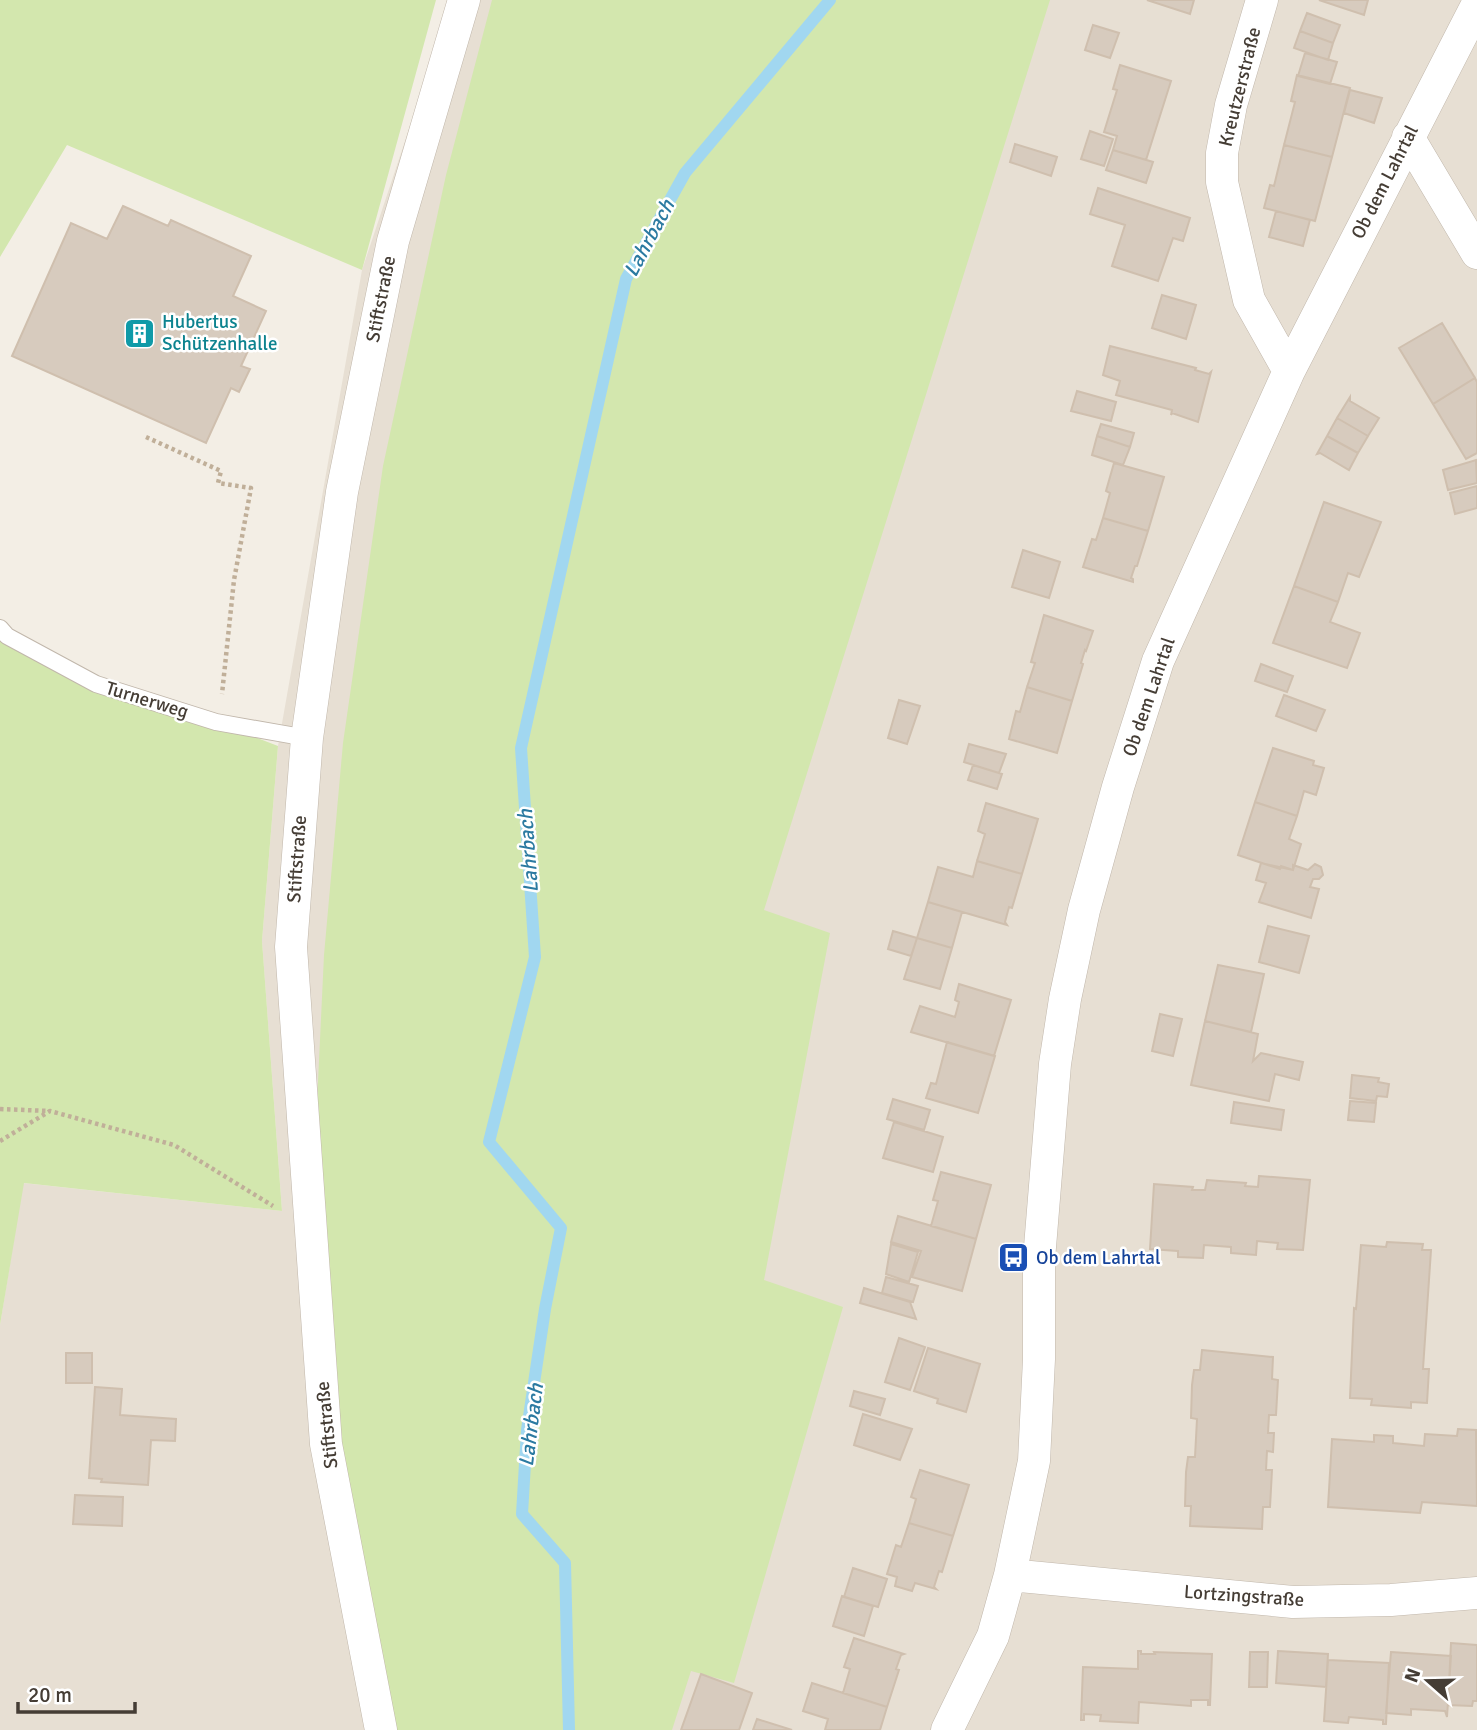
<svg xmlns="http://www.w3.org/2000/svg" width="1477" height="1730" font-family="Signika,sans-serif">
  <style>
    .residential { fill: #e7dfd3 }
    .green { fill: #d3e7ae }
    .lines { fill: none; stroke-linecap: round; stroke-linejoin: round }
    .stream { stroke: #a1d7f0; stroke-width: 12 }
    .building { fill: #d7cbbe; stroke: #cfbfae; stroke-width: 2 }
    .lane-casing { stroke: #c1b7ab; stroke-width: 18 }
    .street-casing { stroke: #c1b7ab; stroke-width: 33 }
    .path { stroke: #c0af99; stroke-width: 4.5; stroke-dasharray: 3.5 3.5; stroke-linecap: butt }
    .lane { stroke: #fff; stroke-width: 16 }
    .street { stroke: #fff; stroke-width: 32 }
    .labels { text-anchor: middle; dominant-baseline: central; stroke-width: 5; stroke-linejoin: round; paint-order: stroke }
    .street-label { font-size: 19px; fill: #453d35; stroke: #fff }
    .culture-label { font-size: 19px; fill: #0d838f; stroke: #fff; text-anchor: start }
    .transit-label { font-size: 19px; fill: #164399; stroke: #fff; text-anchor: start }
    .water-label { font-size: 21px; font-style: italic; fill: #2b7aa1; stroke: #fff }
  </style>
  <rect width="100%" height="100%" fill="#f3eee5"/>
  <path class="residential" d="M 452,0 L 1477,0 L 1477,1730 L 0,1730 L 0,1325 L 23,1183 L 282,1211 L 262,941 L 278,746 L 362,270 Z"/>
  <path class="green" d="M 0,0 L 436,0 L 362,270 L 67,145 L 0,257 Z
    M 492,0 L 1050,0 L 764,910 L 830,933 L 764,1280 L 843,1307 L 734,1683 L 691,1671 L 672,1730 L 381,1730 L 311,1230 L 324,955 L 343,743 L 383,466 L 446,175 Z
    M 0,623 L 96,684 L 216,722 L 278,746 L 262,941 L 282,1211 L 24,1183 L 0,1325 Z"/>
  <g class="lines">
    <path class="stream" d="M 569,1730 L 565,1563 L 522,1514 L 527,1430 L 545,1309 L 561,1228 L 489,1142 L 535,957 L 521,748 L 626,279 L 685,173 L 830,0"/>
  </g>
  <path class="building" d="M 1147,0 L 1194,0 L 1190,14 Z
    M 1319,0 L 1368,0 L 1364,15 Z
    M 1307,13 L 1340,25 L 1333,43 L 1300,31 Z
    M 1093,25 L 1119,33 L 1110,58 L 1085,50 Z
    M 1300,31 L 1333,43 L 1328,60 L 1294,48 Z
    M 1305,53 L 1337,62 L 1330,84 L 1298,76 Z
    M 1120,65 L 1171,81 L 1146,160 L 1113,150 L 1117,136 L 1104,132 L 1117,90 L 1113,89 Z
    M 1297,75 L 1350,88 L 1332,157 L 1284,145 L 1295,102 L 1291,101 Z
    M 1350,90 L 1382,98 L 1374,123 L 1344,113 Z
    M 1090,131 L 1113,139 L 1104,166 L 1081,159 Z
    M 1015,144 L 1057,157 L 1051,176 L 1010,162 Z
    M 1284,145 L 1332,157 L 1315,221 L 1264,208 L 1270,185 L 1274,186 Z
    M 1113,150 L 1153,162 L 1146,183 L 1106,170 Z
    M 1098,188 L 1190,218 L 1183,241 L 1173,238 L 1158,281 L 1112,266 L 1125,225 L 1090,214 Z
    M 123,206 L 168,226 L 171,220 L 251,256 L 233,296 L 266,311 L 241,366 L 250,369 L 239,392 L 231,388 L 206,443 L 12,356 L 71,223 L 107,239 Z
    M 1276,211 L 1310,220 L 1303,246 L 1269,237 Z
    M 1162,295 L 1196,305 L 1186,339 L 1152,328 Z
    M 1442,323 L 1475,378 L 1433,404 L 1399,348 Z
    M 1110,346 L 1196,368 L 1195,370 L 1209,374 L 1211,372 L 1198,422 L 1172,413 L 1171,415 L 1172,410 L 1116,395 L 1120,381 L 1103,375 Z
    M 1475,378 L 1477,382 L 1477,453 L 1466,459 L 1433,404 Z
    M 1077,391 L 1116,402 L 1111,421 L 1071,411 Z
    M 1350,397 L 1350,401 L 1379,418 L 1368,436 L 1337,418 Z
    M 1337,418 L 1368,436 L 1358,453 L 1327,436 Z
    M 1101,424 L 1134,433 L 1130,447 L 1097,436 Z
    M 1097,436 L 1130,447 L 1123,465 L 1092,455 Z
    M 1327,436 L 1358,453 L 1349,470 L 1320,453 L 1317,454 Z
    M 1476,460 L 1477,483 L 1448,490 L 1443,470 Z
    M 1114,463 L 1164,477 L 1148,531 L 1103,518 L 1110,493 L 1106,491 Z
    M 1477,486 L 1477,508 L 1455,514 L 1450,493 Z
    M 1324,502 L 1381,522 L 1359,577 L 1348,573 L 1338,602 L 1294,586 Z
    M 1103,518 L 1148,531 L 1137,566 L 1135,566 L 1131,578 L 1133,579 L 1133,582 L 1083,567 L 1092,539 L 1096,540 Z
    M 1023,550 L 1060,562 L 1049,598 L 1012,587 Z
    M 1294,586 L 1338,602 L 1330,622 L 1360,633 L 1347,668 L 1273,643 Z
    M 1044,615 L 1093,631 L 1086,651 L 1085,650 L 1081,663 L 1083,664 L 1072,701 L 1027,687 L 1035,663 L 1031,662 Z
    M 1261,664 L 1293,676 L 1287,692 L 1255,681 Z
    M 1027,687 L 1072,701 L 1057,753 L 1009,739 L 1016,711 L 1020,712 Z
    M 1284,695 L 1325,710 L 1316,731 L 1276,716 Z
    M 899,700 L 920,706 L 907,744 L 888,738 Z
    M 969,744 L 1006,754 L 999,773 L 964,762 Z
    M 1273,748 L 1314,761 L 1313,765 L 1324,768 L 1316,795 L 1304,791 L 1297,816 L 1255,802 Z
    M 973,765 L 1002,774 L 997,789 L 968,780 Z
    M 1255,802 L 1297,816 L 1289,839 L 1301,844 L 1293,870 L 1281,866 L 1280,869 L 1238,855 Z
    M 986,803 L 1038,819 L 1022,874 L 977,861 L 985,834 L 978,831 Z
    M 977,861 L 1022,874 L 1012,908 L 1009,907 L 1005,922 L 1007,925 L 928,902 L 938,867 L 973,877 Z
    M 1261,863 L 1293,870 L 1293,865 L 1308,870 L 1315,864 L 1321,867 L 1323,875 L 1319,879 L 1313,879 L 1310,887 L 1319,889 L 1311,918 L 1259,902 L 1266,883 L 1256,880 Z
    M 928,902 L 962,912 L 952,948 L 917,938 Z
    M 1268,926 L 1309,936 L 1299,973 L 1259,962 Z
    M 893,931 L 917,938 L 911,956 L 888,949 Z
    M 917,938 L 952,948 L 940,989 L 904,979 Z
    M 1218,965 L 1264,974 L 1251,1032 L 1205,1021 Z
    M 959,984 L 1011,1000 L 994,1056 L 911,1032 L 920,1006 L 955,1017 L 959,1002 L 955,1000 Z
    M 1160,1014 L 1182,1019 L 1173,1056 L 1152,1051 Z
    M 1205,1021 L 1258,1034 L 1253,1061 L 1261,1053 L 1303,1062 L 1299,1080 L 1275,1074 L 1269,1101 L 1191,1085 Z
    M 947,1042 L 995,1056 L 978,1113 L 926,1098 L 931,1083 L 936,1084 Z
    M 1352,1075 L 1379,1078 L 1378,1082 L 1389,1084 L 1387,1097 L 1377,1096 L 1376,1101 L 1350,1098 Z
    M 893,1099 L 930,1110 L 924,1130 L 887,1119 Z
    M 1350,1101 L 1376,1103 L 1374,1122 L 1348,1120 Z
    M 1234,1102 L 1284,1110 L 1281,1130 L 1231,1123 Z
    M 894,1122 L 943,1137 L 933,1172 L 883,1158 Z
    M 941,1172 L 991,1185 L 976,1239 L 931,1226 L 938,1201 L 933,1200 Z
    M 1259,1176 L 1310,1180 L 1303,1250 L 1277,1249 L 1278,1243 L 1257,1241 L 1256,1255 L 1231,1253 L 1231,1247 L 1204,1245 L 1203,1258 L 1178,1257 L 1178,1251 L 1150,1249 L 1154,1184 L 1193,1187 L 1192,1190 L 1205,1190 L 1207,1180 L 1246,1183 L 1245,1186 L 1258,1187 Z
    M 898,1216 L 976,1239 L 962,1291 L 912,1277 L 921,1251 L 891,1242 Z
    M 1387,1242 L 1423,1244 L 1422,1250 L 1431,1250 L 1423,1369 L 1429,1369 L 1427,1403 L 1411,1402 L 1411,1408 L 1371,1405 L 1372,1399 L 1350,1398 L 1354,1308 L 1356,1309 L 1361,1245 L 1386,1247 Z
    M 891,1244 L 918,1252 L 909,1282 L 886,1274 Z
    M 886,1277 L 918,1286 L 913,1302 L 882,1293 Z
    M 864,1288 L 910,1302 L 916,1319 L 860,1303 Z
    M 899,1338 L 925,1347 L 910,1390 L 885,1382 Z
    M 928,1348 L 980,1364 L 966,1412 L 937,1403 L 938,1399 L 914,1391 Z
    M 1202,1350 L 1273,1357 L 1272,1379 L 1278,1380 L 1276,1415 L 1269,1415 L 1268,1433 L 1274,1433 L 1273,1452 L 1267,1451 L 1266,1470 L 1272,1470 L 1270,1507 L 1263,1507 L 1262,1529 L 1190,1526 L 1191,1506 L 1185,1506 L 1186,1472 L 1188,1457 L 1195,1457 L 1197,1419 L 1191,1418 L 1192,1385 L 1194,1370 L 1200,1370 Z
    M 66,1353 L 92,1353 L 92,1383 L 66,1383 Z
    M 95,1387 L 122,1389 L 120,1415 L 176,1419 L 175,1441 L 151,1440 L 148,1485 L 101,1482 L 102,1479 L 89,1478 Z
    M 854,1391 L 885,1399 L 880,1415 L 850,1406 Z
    M 863,1414 L 912,1429 L 900,1460 L 854,1445 Z
    M 1458,1429 L 1476,1430 L 1477,1506 L 1422,1502 L 1420,1513 L 1328,1507 L 1332,1439 L 1374,1442 L 1374,1435 L 1393,1436 L 1393,1443 L 1424,1446 L 1425,1434 L 1457,1436 Z
    M 920,1470 L 969,1485 L 953,1536 L 909,1523 L 916,1499 L 911,1497 Z
    M 75,1495 L 123,1497 L 122,1526 L 73,1524 Z
    M 909,1523 L 953,1536 L 942,1572 L 939,1571 L 934,1587 L 936,1589 L 915,1583 L 912,1591 L 895,1586 L 897,1577 L 887,1574 L 896,1545 L 901,1547 Z
    M 853,1568 L 887,1579 L 878,1607 L 844,1597 Z
    M 842,1596 L 873,1606 L 864,1636 L 833,1626 Z
    M 854,1638 L 904,1654 L 901,1655 L 896,1669 L 899,1670 L 887,1707 L 843,1693 L 850,1669 L 844,1667 Z
    M 1451,1643 L 1477,1645 L 1477,1701 L 1473,1701 L 1472,1706 L 1448,1705 Z
    M 1138,1651 L 1141,1651 L 1141,1654 L 1155,1654 L 1154,1652 L 1212,1654 L 1210,1705 L 1208,1705 L 1208,1700 L 1191,1700 L 1191,1706 L 1139,1702 L 1138,1723 L 1100,1721 L 1101,1715 L 1084,1714 L 1084,1720 L 1081,1720 L 1083,1667 L 1138,1669 Z
    M 1278,1651 L 1328,1654 L 1326,1687 L 1276,1683 Z
    M 1250,1652 L 1268,1652 L 1267,1687 L 1249,1687 Z
    M 1391,1652 L 1451,1656 L 1447,1717 L 1445,1711 L 1411,1709 L 1411,1715 L 1386,1713 Z
    M 1328,1660 L 1389,1663 L 1386,1724 L 1383,1724 L 1383,1720 L 1349,1717 L 1348,1723 L 1324,1721 Z
    M 701,1674 L 752,1693 L 739,1730 L 681,1730 Z
    M 812,1683 L 887,1707 L 880,1730 L 825,1730 L 828,1719 L 803,1711 Z
    M 757,1719 L 792,1730 L 753,1730 Z"/>
  <g class="lines">
    <defs>
      <path id="lane" d="M 0,628 L 7,636 L 96,684 L 216,722 L 307,738"/>
      <path id="street" d="M 1262,0 L 1231,105 L 1222,153 L 1222,182 L 1249,300 L 1289,371
        M 1408,137 L 1477,253
        M 1010,1575 L 1293,1602 L 1391,1600 L 1477,1593
        M 381,1730 L 326,1444 L 291,947 L 307,738 L 342,492 L 393,241 L 464,0
        M 947,1730 L 993,1636 L 1010,1575 L 1034,1461 L 1039,1359 L 1039,1259 L 1055,1064 L 1065,999 L 1084,910 L 1118,787 L 1158,661 L 1289,371 L 1477,5"/>
    </defs>
    <use href="#lane" class="lane-casing"/>
    <use href="#street" class="street-casing"/>
    <path class="path" d="M 146,437 L 221,471 L 218,483 L 251,488 L 234,580 L 222,694
      M 0,1109 L 49,1111
      M 0,1141 L 50,1111 L 174,1145 L 273,1206"/>
    <use href="#lane" class="lane"/>
    <use href="#street" class="street"/>
  </g>
  <defs>
    <symbol id="building-square" viewBox="-11 -11 22 22"><rect x="-9" y="-9" width="18" height="18" rx="4" fill="#0f9aa8" stroke="#fff"/><path d="M-4-6H4V6H1V3H-1V6H-4ZM-2.5-4.3h1.7v1.8h-1.7ZM.8-4.3h1.7v1.8H.8ZM-2.5-1h1.7V.8h-1.7ZM.8-1h1.7V.8H.8Z" fill="#fff"/></symbol>
    <symbol id="bus-square" viewBox="-11 -11 22 22"><rect x="-9" y="-9" width="18" height="18" rx="4" fill="#1a4fb4" stroke="#fff"/><path d="M-5-6H5V4H4V6H2V4H-2V6H-4V4H-5ZM-3.5-4V0h7V-4ZM-3.5 1.2v1.5H-2V1.2ZM2 1.2v1.5H3.5V1.2Z" fill="#fff"/></symbol>
  </defs>
  <g fill-rule="evenodd">
    <use href="#building-square" x="122" y="316" width="35" height="35"/>
    <use href="#bus-square" x="996" y="1240" width="35" height="35"/>
  </g>
  <g class="labels">
    <g class="street-label">
      <text transform="translate(1240 87) rotate(-76)">Kreutzerstraße</text>
      <text transform="translate(1385 182) rotate(-63)">Ob dem Lahrtal</text>
      <text transform="translate(381 299) rotate(-79)">Stiftstraße</text>
      <text transform="translate(1149 697) rotate(-71)">Ob dem Lahrtal</text>
      <text transform="translate(147 700) rotate(17)">Turnerweg</text>
      <text transform="translate(297 859) rotate(-86)">Stiftstraße</text>
      <text transform="translate(327 1425) rotate(-96)">Stiftstraße</text>
      <text transform="translate(1244 1596) rotate(4)">Lortzingstraße</text>
    </g>
    <g class="culture-label">
      <text x="162" y="322">Hubertus<tspan x="162" dy="22">Schützenhalle</tspan></text>
    </g>
    <g class="transit-label">
      <text x="1036" y="1258">Ob dem Lahrtal</text>
    </g>
    <g class="water-label">
      <text transform="translate(649 238) rotate(-62)">Lahrbach</text>
      <text transform="translate(528 851) rotate(-94)">Lahrbach</text>
      <text transform="translate(531 1425) rotate(-83)">Lahrbach</text>
    </g>
  </g>
  <g transform="translate(1428 1681) rotate(290)" stroke="#ffffff" stroke-width="5" paint-order="stroke">
  <path d="M0-5L12 26L0 18L-12 26Z" fill="#453d35"/>
  <text y="-10" font-size="19" font-weight="bold" text-anchor="middle" fill="#453d35">N</text>
  </g>
  <path d="M18 1702v10h117v-10" fill="none" stroke="#453d35" stroke-width="3.5"/>
  <text x="28" y="1702" font-size="21" fill="#453d35" stroke="#ffffff" stroke-width="5" paint-order="stroke">20 m</text>
</svg>
